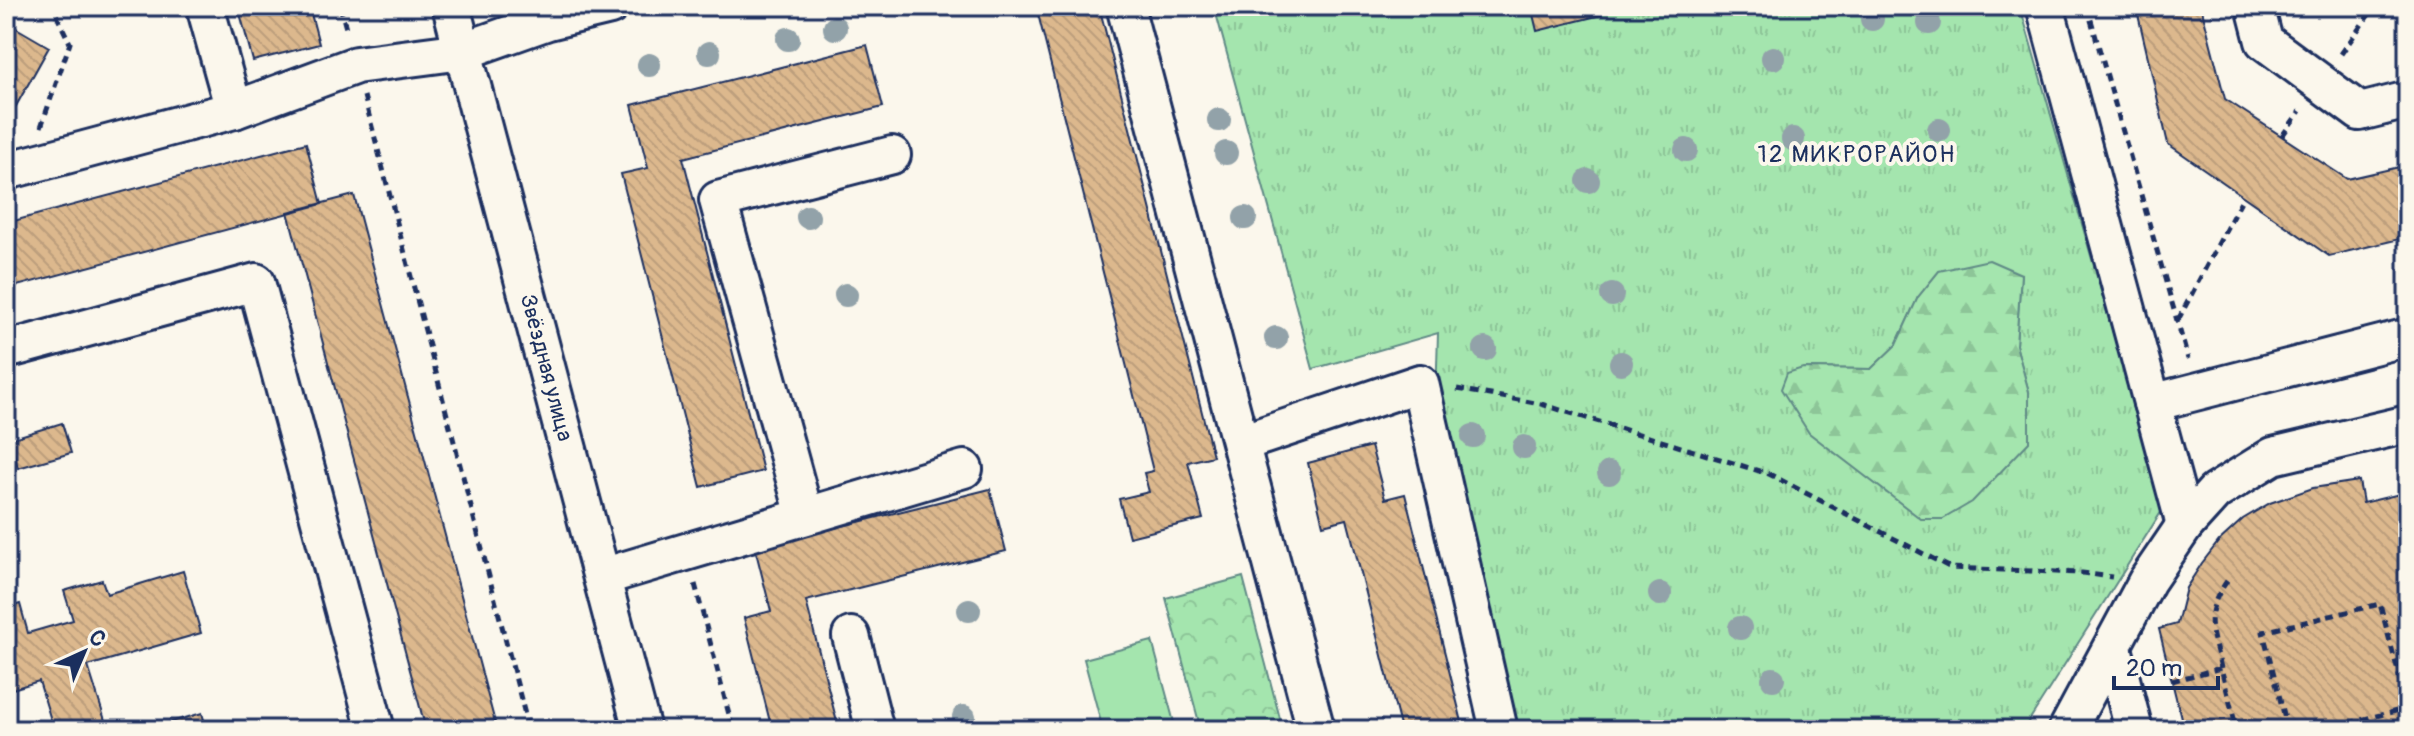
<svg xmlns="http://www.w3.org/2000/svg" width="2414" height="736" font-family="Pangolin,sans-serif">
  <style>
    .grass { fill: url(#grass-tufts); stroke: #608a86; stroke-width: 2; fill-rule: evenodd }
    .forest { fill: url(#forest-firs); stroke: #608a86; stroke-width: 2 }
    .park { fill: url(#park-crowns); stroke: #608a86; stroke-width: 2 }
    .garden { fill: #a4e5ae; stroke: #608a86; stroke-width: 2 }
    .building { fill: url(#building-back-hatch); stroke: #1b2f5e; stroke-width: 2 }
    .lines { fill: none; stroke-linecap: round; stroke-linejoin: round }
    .minor-casing { stroke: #1b2f5e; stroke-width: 42 }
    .path { stroke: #1b2f5e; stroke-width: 5; stroke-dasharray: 8 6; stroke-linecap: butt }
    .minor { stroke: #fbf7ec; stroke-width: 36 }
    .tree { fill: #92a2a9 }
    .labels { text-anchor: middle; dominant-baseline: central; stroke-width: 8; stroke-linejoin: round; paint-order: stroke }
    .street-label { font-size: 22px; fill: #1b2f5e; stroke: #fbf7ec }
    .neighbourhood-label { font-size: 24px; letter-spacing: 2px; fill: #1b2f5e; stroke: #fbf7ec }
  </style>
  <defs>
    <pattern id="grass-tufts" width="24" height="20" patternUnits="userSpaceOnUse" patternTransform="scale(2)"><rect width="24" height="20" fill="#a4e5ae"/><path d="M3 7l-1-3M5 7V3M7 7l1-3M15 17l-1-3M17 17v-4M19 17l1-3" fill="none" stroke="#8dc598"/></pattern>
    <pattern id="forest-firs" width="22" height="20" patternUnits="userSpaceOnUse" patternTransform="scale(2)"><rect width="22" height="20" fill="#a4e5ae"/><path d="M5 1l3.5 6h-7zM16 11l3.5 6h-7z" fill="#8dc598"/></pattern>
    <pattern id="park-crowns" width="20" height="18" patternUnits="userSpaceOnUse" patternTransform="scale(2)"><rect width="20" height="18" fill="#a4e5ae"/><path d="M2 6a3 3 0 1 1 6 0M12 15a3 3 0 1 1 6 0" fill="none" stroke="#8dc598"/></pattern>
    <pattern id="building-back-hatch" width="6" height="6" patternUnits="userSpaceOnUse" patternTransform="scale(2)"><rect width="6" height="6" fill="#dcb88d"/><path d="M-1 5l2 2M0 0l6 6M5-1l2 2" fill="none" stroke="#bc9e7c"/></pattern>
  </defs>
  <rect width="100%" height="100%" fill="#fbf7ec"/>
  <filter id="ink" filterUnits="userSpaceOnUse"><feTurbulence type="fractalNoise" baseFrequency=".0125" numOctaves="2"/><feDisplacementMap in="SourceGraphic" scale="16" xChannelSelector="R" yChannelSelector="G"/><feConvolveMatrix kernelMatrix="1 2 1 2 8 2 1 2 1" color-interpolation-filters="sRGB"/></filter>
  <g filter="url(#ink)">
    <path class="grass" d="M 1214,6 L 2020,6 L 2163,509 L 2023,730 L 1513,730 L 1435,431 L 1438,333 L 1313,369 ZM 2021,274 L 2016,345 L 2029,392 L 1803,368 L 1871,369 L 1896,345 L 1918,297 Z"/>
    <path class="forest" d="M 1989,260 L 2021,274 L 2016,345 L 2029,392 L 2029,442 L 1972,502 L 1943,519 L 1921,519 L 1809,433 L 1781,389 L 1787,373 L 1803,368 L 1871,369 L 1896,345 L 1918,297 L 1939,271 Z"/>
    <path class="park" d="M 1243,577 L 1283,730 L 1201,730 L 1166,598 Z"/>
    <path class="garden" d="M 1152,641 L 1176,730 L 1103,730 L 1084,659 Z"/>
    <path class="building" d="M 238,6 L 309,6 L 319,44 L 253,61 Z
      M 1036,6 L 1099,6 L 1213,456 L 1188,462 L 1203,519 L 1129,537 L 1119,499 L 1149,492 L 1144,473 L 1153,471 Z
      M 1531,6 L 1598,6 L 1601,15 L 1537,31 Z
      M 2136,6 L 2201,6 L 2225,99 L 2347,179 L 2408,165 L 2408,237 L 2329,256 L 2168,144 Z
      M 6,22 L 49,47 L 16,106 L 6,100 Z
      M 867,45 L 883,107 L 683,158 L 763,471 L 701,487 L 621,174 L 648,168 L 632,105 Z
      M 306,143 L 322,204 L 6,289 L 6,223 Z
      M 354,195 L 497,730 L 426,730 L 288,212 Z
      M 62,423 L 71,453 L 18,468 L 10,439 Z
      M 1371,446 L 1385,499 L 1405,494 L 1464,730 L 1401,730 L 1347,519 L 1323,525 L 1308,463 Z
      M 2359,481 L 2363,503 L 2408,492 L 2408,730 L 2184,730 L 2159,629 L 2177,624 L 2186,588 L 2202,563 L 2219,541 L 2243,519 L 2270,503 L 2313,488 Z
      M 990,489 L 1006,551 L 806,601 L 839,730 L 772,730 L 744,618 L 771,611 L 755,548 Z
      M 183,571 L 201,633 L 88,666 L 108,730 L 54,730 L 39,681 L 6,691 L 6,608 L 20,604 L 28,633 L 73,620 L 64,591 L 102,580 L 107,594 Z
      M 202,713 L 207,730 L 144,730 Z"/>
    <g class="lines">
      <defs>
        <g id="minor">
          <path d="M 205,6 L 234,110"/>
          <path id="s1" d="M 451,6 L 642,730"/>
          <path d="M 1125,6 L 1316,730"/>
          <path d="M 2045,6 L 2185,525"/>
          <path d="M 2255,6 L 2264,41 L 2360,112 L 2408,100"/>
          <path d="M 6,171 L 234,110 L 356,65 L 463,51 L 548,21 L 610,6"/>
          <path d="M 6,350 L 256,282 L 376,730"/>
          <path d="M 2152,403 L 2408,337"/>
          <path d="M 1241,443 L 1420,383 L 1499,730"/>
          <path d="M 805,516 L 718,200 L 892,155"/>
          <path d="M 602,577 L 964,469"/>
          <path d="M 851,636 L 875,730"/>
          <path d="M 2113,648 L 2134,730"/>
          <path d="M 2067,730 L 2147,581 L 2185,525 L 2215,492 L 2273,456 L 2408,424"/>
        </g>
      </defs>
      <use href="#minor" class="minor-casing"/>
      <path class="path" d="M 340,6 L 347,32
        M 2087,6 L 2188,359
        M 2341,54 L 2375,6
        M 364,96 L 529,730
        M 41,127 L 70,43 L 52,6
        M 2282,136 L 2300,111
        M 2178,320 L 2243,197
        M 1457,389 L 1541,404 L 1769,474 L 1951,568 L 2082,573 L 2112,577
        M 695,584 L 733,730
        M 2221,668 C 2212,630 2202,616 2227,581
        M 2172,681 L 2221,668 L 2237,730
        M 2288,730 L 2263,632 L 2380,604 L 2408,709
        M 2321,730 L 2408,708"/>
      <use href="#minor" class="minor"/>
    </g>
    <g class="tree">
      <circle cx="1872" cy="19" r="12"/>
      <circle cx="1929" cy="23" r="12"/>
      <circle cx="835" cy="28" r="12"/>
      <circle cx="788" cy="39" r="12"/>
      <circle cx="709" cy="53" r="12"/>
      <circle cx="1773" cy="58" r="12"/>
      <circle cx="649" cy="65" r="12"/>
      <circle cx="1219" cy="120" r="12"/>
      <circle cx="1939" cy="130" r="12"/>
      <circle cx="1793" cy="139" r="12"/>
      <circle cx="1686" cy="150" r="12"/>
      <circle cx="1226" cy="153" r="12"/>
      <circle cx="1588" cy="181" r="12"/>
      <circle cx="808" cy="217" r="12"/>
      <circle cx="1245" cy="218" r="12"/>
      <circle cx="846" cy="295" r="12"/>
      <circle cx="1612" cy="295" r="12"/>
      <circle cx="1276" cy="338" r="12"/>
      <circle cx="1485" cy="349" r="12"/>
      <circle cx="1621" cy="363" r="12"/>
      <circle cx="1473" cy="436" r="12"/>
      <circle cx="1524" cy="447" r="12"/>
      <circle cx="1609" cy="473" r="12"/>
      <circle cx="1660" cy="594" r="12"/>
      <circle cx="969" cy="610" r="12"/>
      <circle cx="1740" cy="628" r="12"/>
      <circle cx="1773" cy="679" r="12"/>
      <circle cx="964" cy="717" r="12"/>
    </g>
  </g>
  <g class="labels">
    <g class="street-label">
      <text stroke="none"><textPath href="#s1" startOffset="374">Звёздная улица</textPath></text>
    </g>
    <g class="neighbourhood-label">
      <text x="1857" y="154">12 МИКРОРАЙОН</text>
    </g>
  </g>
  <rect width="2414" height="736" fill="none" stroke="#fbf7ec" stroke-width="32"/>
  <rect x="16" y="16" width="2382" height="704" fill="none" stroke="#1b2f5e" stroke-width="3" filter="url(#ink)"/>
  <g transform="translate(84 652) rotate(44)" stroke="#fbf7ec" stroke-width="6" paint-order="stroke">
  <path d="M0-6L14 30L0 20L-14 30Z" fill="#1b2f5e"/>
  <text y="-12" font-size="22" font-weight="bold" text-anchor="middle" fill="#1b2f5e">С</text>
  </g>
  <path d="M2114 676v12h104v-12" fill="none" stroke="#1b2f5e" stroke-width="4"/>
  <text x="2126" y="676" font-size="24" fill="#1b2f5e" stroke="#fbf7ec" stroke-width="6" paint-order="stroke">20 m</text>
</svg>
